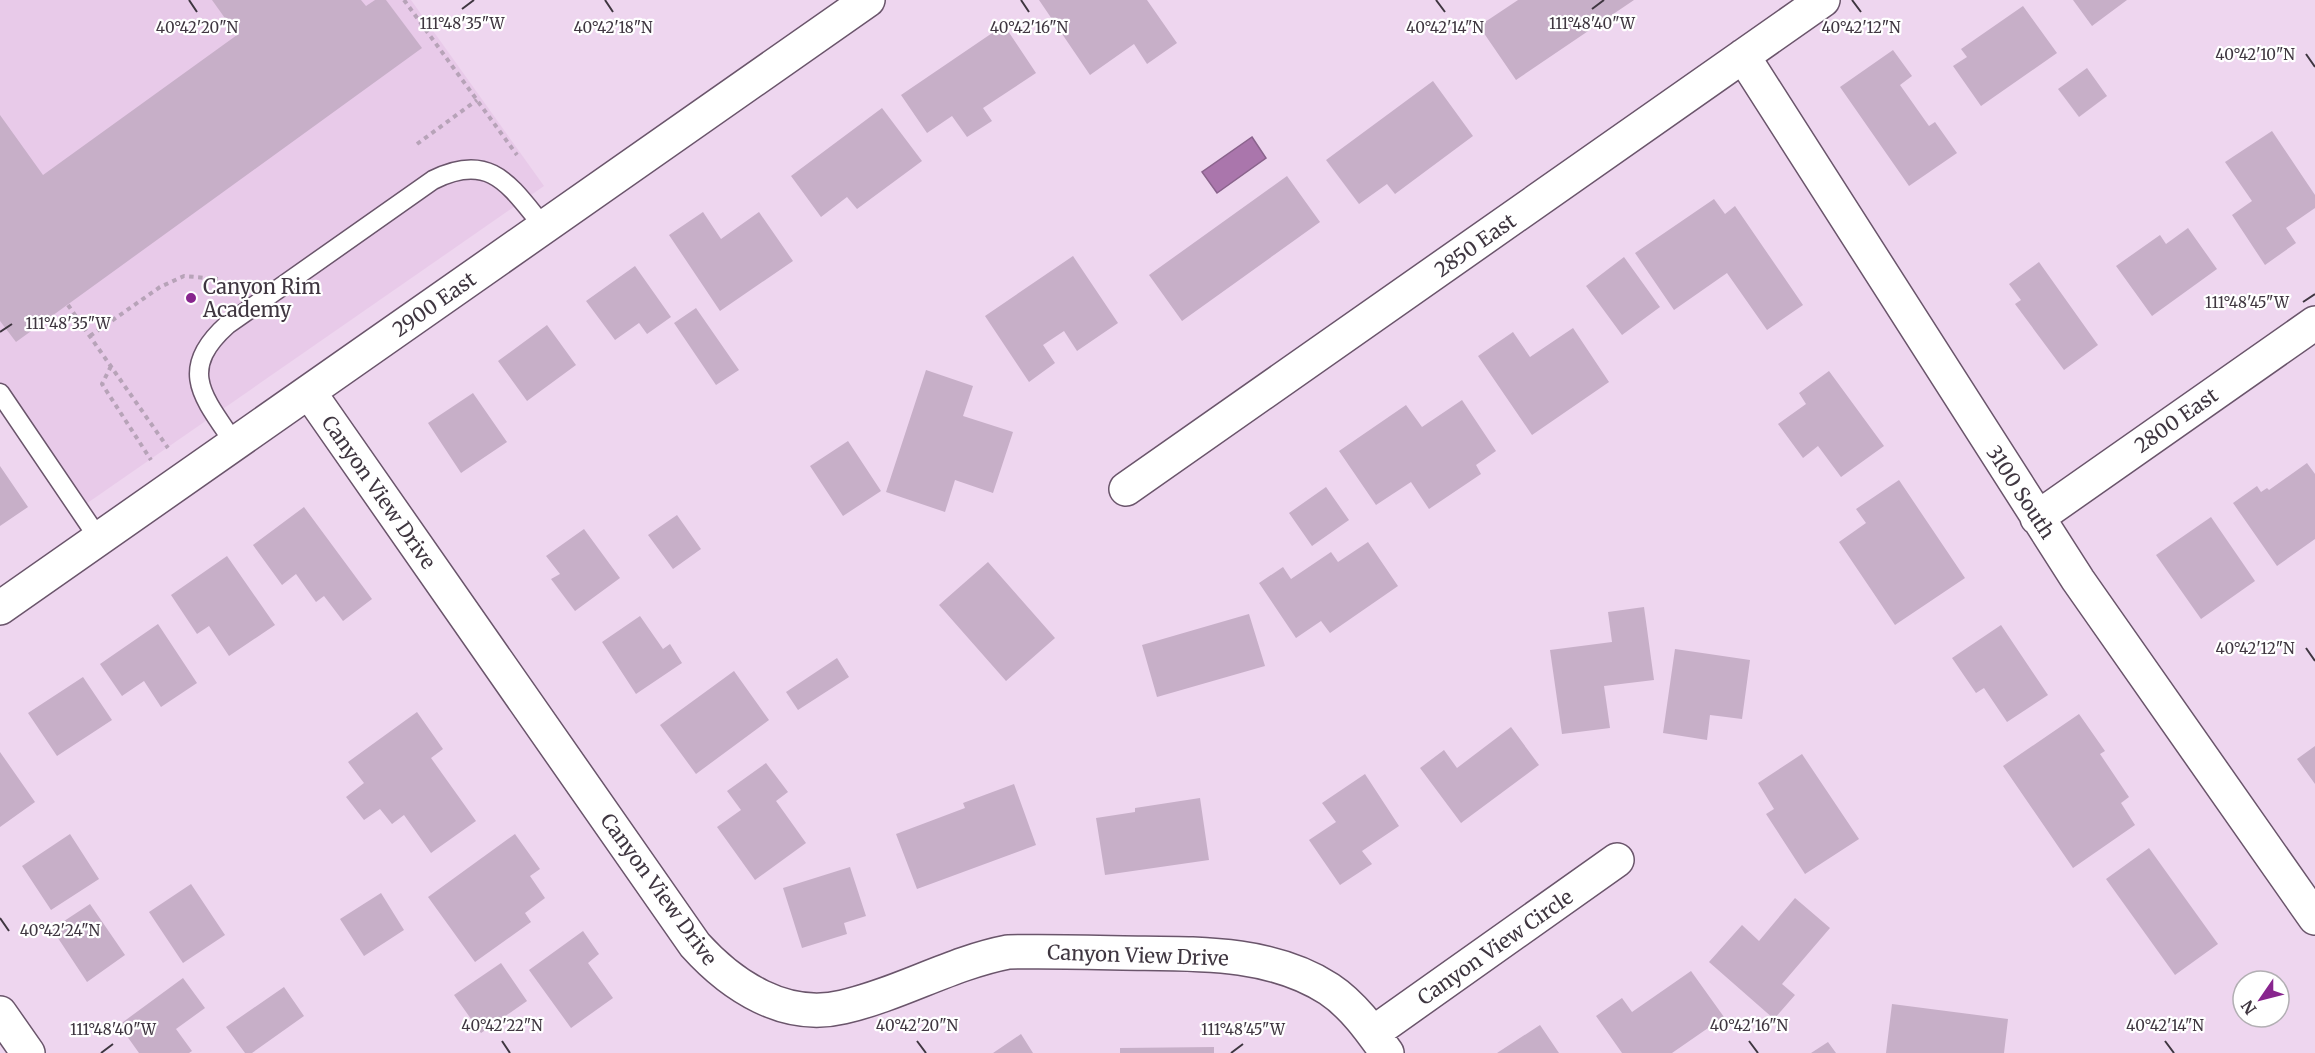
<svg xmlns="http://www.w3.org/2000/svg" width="2315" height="1053" font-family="Merriweather,serif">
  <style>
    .built { fill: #e8cae9 }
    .water { fill: #aa76ac; stroke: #8a638c; stroke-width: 1.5 }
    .building { fill: #c7afc8 }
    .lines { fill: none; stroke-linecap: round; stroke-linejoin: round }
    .service-casing { stroke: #6a556b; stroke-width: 21 }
    .minor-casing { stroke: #6a556b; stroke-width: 36 }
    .path { stroke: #b7a3b8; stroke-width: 4; stroke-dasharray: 4.5 4.5; stroke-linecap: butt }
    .service { stroke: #fff; stroke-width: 18 }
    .minor { stroke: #fff; stroke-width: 33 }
    .ticks { fill: none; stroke: #3f3640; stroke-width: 2 }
    .poi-dot { fill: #88258e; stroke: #fff; stroke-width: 2 }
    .labels { text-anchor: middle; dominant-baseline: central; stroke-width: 4.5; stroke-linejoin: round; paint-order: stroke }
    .street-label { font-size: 20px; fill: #3f3640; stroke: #fff }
    .poi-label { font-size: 20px; fill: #3f3640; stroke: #fff; text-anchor: start }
    .ticks-label { font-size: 15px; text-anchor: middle; fill: #3f3640; stroke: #fff; stroke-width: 4.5; stroke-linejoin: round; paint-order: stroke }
  </style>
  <rect width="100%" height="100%" fill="#eed6ef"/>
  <path class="built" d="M 0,0 L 411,0 L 544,186 L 73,513 L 0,410 Z"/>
  <path class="water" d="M 1252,137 L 1266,158 L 1217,193 L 1202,172 Z"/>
  <path class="building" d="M 212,0 L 361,0 L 366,6 L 375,0 L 386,0 L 422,48 L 16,342 L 0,321 L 0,115 L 43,175 L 237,35 Z
    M 1039,0 L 1147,0 L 1177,43 L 1147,64 L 1134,44 L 1090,75 Z
    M 1518,0 L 1634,0 L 1516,80 L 1479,26 Z
    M 2073,0 L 2127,0 L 2092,26 Z
    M 2023,6 L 2057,53 L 1981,106 L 1953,66 L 1967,57 L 1961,49 Z
    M 1004,25 L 1036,73 L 983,108 L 992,121 L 967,137 L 952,116 L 927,133 L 901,95 Z
    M 1893,50 L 1912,76 L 1900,85 L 1929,126 L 1935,122 L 1957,153 L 1909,186 L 1840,87 Z
    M 2087,68 L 2107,96 L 2079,117 L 2058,89 Z
    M 1433,81 L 1473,136 L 1395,194 L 1387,184 L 1359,204 L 1326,160 Z
    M 882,108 L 922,161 L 857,209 L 847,197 L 821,217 L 791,176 Z
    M 2272,131 L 2315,195 L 2315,208 L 2286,228 L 2296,243 L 2265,265 L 2232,215 L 2252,201 L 2225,162 Z
    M 1287,176 L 1320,222 L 1182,321 L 1149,275 Z
    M 1714,199 L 1725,214 L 1735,206 L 1803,305 L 1767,330 L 1727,273 L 1674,310 L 1635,253 Z
    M 703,212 L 721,239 L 759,212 L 793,261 L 720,311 L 669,235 Z
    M 2188,228 L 2217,269 L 2152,316 L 2116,266 L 2160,235 L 2166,244 Z
    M 1073,256 L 1118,323 L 1077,351 L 1064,331 L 1043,345 L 1055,363 L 1029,382 L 985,316 Z
    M 1624,257 L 1660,307 L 1622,335 L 1586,286 Z
    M 2039,262 L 2098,345 L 2064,370 L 2015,304 L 2021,300 L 2009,284 Z
    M 635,266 L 671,317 L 647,334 L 639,323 L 615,340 L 586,301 Z
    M 696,308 L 739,370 L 716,385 L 674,323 Z
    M 547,325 L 576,365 L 527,401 L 498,361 Z
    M 1573,328 L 1609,382 L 1532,435 L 1478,356 L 1513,332 L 1530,357 Z
    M 926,370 L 973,386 L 963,416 L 1013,432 L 993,493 L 955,480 L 945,512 L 886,492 Z
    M 1829,371 L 1884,446 L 1841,477 L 1818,446 L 1803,458 L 1778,424 L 1806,404 L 1799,393 Z
    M 473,393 L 507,442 L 461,473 L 428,423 Z
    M 1462,400 L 1496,451 L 1476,465 L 1481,474 L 1429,509 L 1411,482 L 1376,505 L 1339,451 L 1406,405 L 1422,427 Z
    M 848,441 L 881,491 L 843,516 L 810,466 Z
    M 2307,463 L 2315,474 L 2315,539 L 2277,566 L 2233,503 L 2257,486 L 2261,492 L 2267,488 L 2269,490 Z
    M 0,466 L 28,507 L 0,526 Z
    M 1899,480 L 1965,578 L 1895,625 L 1839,542 L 1866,523 L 1856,509 Z
    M 1326,487 L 1349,520 L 1312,546 L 1289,513 Z
    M 304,507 L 372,599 L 343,621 L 324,596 L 316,602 L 296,574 L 282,585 L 253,545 Z
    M 677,515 L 701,549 L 673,569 L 648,535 Z
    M 2211,517 L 2255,581 L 2201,619 L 2156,555 Z
    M 584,529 L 620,578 L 575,611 L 551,579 L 560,574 L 546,556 Z
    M 1368,542 L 1398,586 L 1330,633 L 1321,621 L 1296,638 L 1259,583 L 1283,567 L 1291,579 L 1331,552 L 1338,562 Z
    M 227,556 L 275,625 L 229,656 L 209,626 L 197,634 L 171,595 Z
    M 988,562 L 1055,638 L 1006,681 L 939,605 Z
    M 1644,607 L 1654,680 L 1604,686 L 1610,728 L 1562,734 L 1550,650 L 1612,642 L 1608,612 Z
    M 1249,614 L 1265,666 L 1157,697 L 1142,645 Z
    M 640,616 L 663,649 L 670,644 L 682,663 L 636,694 L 602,642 Z
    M 158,624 L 197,683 L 161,707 L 144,681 L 122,696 L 100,664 Z
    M 2001,625 L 2048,695 L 2007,722 L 1984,688 L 1976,693 L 1952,658 Z
    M 1675,649 L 1750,660 L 1742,719 L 1710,715 L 1707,740 L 1663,733 Z
    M 837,658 L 849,677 L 798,710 L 786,692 Z
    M 734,671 L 769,720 L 696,774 L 660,725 Z
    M 83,677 L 112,720 L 57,756 L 28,713 Z
    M 417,712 L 443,749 L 431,758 L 476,821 L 431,853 L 404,815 L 392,824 L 380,809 L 364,820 L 346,797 L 364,783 L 348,762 Z
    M 2079,714 L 2105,751 L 2100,754 L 2129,797 L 2121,803 L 2135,825 L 2073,868 L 2003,766 Z
    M 1511,727 L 1539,765 L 1461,823 L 1420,768 L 1444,750 L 1457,768 Z
    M 2315,746 L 2315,784 L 2297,759 Z
    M 0,752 L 35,802 L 0,827 Z
    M 1802,754 L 1859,839 L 1805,874 L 1766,814 L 1774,809 L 1758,783 Z
    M 766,763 L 788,792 L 776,801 L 806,843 L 755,880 L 717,827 L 741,810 L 727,791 Z
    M 1365,774 L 1399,826 L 1362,851 L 1372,864 L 1340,885 L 1309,840 L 1336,822 L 1322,803 Z
    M 1014,784 L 1036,845 L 917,889 L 896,834 L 965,808 L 963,803 Z
    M 1200,798 L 1209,860 L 1105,875 L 1096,818 L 1135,812 L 1135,808 Z
    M 70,834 L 99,879 L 51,910 L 22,866 Z
    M 515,834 L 540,869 L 530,876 L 545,898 L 525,913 L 531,922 L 475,962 L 428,897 Z
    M 2149,848 L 2218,944 L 2175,975 L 2106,879 Z
    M 850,867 L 866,916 L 844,923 L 847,934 L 802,948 L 783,888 Z
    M 191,884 L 225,935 L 183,963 L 149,912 Z
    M 381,893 L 404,930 L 364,956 L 340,919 Z
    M 1795,898 L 1830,928 L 1782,984 L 1795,995 L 1774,1019 L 1709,962 L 1742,925 L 1759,941 Z
    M 90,904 L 125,955 L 87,982 L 52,929 Z
    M 583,931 L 599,954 L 588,963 L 613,998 L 571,1028 L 529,970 Z
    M 501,963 L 527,1001 L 481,1033 L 454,995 Z
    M 1691,971 L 1724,1017 L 1672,1053 L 1622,1053 L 1596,1016 L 1622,998 L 1632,1012 Z
    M 183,978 L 205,1008 L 176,1029 L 192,1051 L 189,1053 L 139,1053 L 119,1025 Z
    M 284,987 L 304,1016 L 252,1053 L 245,1053 L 226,1027 Z
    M 1892,1004 L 2008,1019 L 2004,1053 L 1886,1053 Z
    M 1540,1025 L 1559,1053 L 1497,1053 Z
    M 1021,1034 L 1033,1053 L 993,1053 Z
    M 1828,1042 L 1836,1053 L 1811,1053 Z
    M 1214,1047 L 1214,1053 L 1120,1053 L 1120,1048 Z"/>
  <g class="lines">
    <defs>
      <path id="service" d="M 0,393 L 99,539
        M 235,444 C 203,397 177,370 227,325 L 433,180 C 491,151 510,186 544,227"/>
      <path id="minor" d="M 1743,56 L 2078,580 L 2315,918
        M 309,392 L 695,945 C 732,986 785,1021 843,1007 C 900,994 951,963 1008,952 C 1047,951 1085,952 1123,953 C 1191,954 1269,950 1329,989 C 1353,1005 1370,1029 1387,1053
        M 1126,489 L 1823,0
        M 2037,518 L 2315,323
        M 0,608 L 868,0
        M 0,1013 L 28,1053
        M 1373,1033 L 1617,860"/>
    </defs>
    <use href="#service" class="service-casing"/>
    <use href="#minor" class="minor-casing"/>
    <path class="path" d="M 404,0 L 517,155
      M 417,144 L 477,100
      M 68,305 L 168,448
      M 90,336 L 160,287 L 184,276 L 218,279
      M 111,366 L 102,384 L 151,460"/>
    <use href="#service" class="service"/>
    <use href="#minor" class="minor"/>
  </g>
  <path class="ticks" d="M 189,0 L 197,12M 605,0 L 613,12M 1021,0 L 1029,12M 1436,0 L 1445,12M 1852,0 L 1861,12M 462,9 L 474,0M 1592,9 L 1604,0M 2306,54 L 2315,67M 2303,302 L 2315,294M 0,332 L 12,324M 2306,648 L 2315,661M 0,918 L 9,931M 502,1041 L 510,1053M 917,1041 L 926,1053M 1749,1041 L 1758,1053M 2165,1041 L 2174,1053M 101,1053 L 113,1044M 1231,1053 L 1243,1044"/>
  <circle class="poi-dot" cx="191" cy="298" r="6"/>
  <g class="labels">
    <g class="street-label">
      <text transform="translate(1475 245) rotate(-35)">2850 East</text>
      <text transform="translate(434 304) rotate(-35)">2900 East</text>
      <text transform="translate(2176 420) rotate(-35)">2800 East</text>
      <text transform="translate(379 492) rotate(55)">Canyon View Drive</text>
      <text transform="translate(2021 492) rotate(57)">3100 South</text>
      <text transform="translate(659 889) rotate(54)">Canyon View Drive</text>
      <text transform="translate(1495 947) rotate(-35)">Canyon View Circle</text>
      <text transform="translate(1138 955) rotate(2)">Canyon View Drive</text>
    </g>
    <g class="poi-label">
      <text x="203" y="286">Canyon Rim<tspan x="203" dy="23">Academy</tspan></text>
    </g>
  </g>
  <g class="ticks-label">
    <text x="462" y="29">111°48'35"W</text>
    <text x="1592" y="29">111°48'40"W</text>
    <text x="197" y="33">40°42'20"N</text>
    <text x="613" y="33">40°42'18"N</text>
    <text x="1029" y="33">40°42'16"N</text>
    <text x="1445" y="33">40°42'14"N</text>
    <text x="1861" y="33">40°42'12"N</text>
    <text x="2255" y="60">40°42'10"N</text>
    <text x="2247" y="308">111°48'45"W</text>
    <text x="68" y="329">111°48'35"W</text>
    <text x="2255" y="654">40°42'12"N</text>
    <text x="60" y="936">40°42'24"N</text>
    <text x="502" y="1031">40°42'22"N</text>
    <text x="917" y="1031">40°42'20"N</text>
    <text x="1749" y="1031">40°42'16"N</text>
    <text x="2165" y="1031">40°42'14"N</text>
    <text x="113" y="1035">111°48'40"W</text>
    <text x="1243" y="1035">111°48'45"W</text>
  </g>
  <g transform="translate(2261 999) rotate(235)"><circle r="28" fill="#ffffff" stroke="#b2afb3" stroke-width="1.5"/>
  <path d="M0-4.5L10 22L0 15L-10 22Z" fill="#88258e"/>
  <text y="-9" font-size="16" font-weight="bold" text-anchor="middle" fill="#3f3640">N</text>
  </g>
</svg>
